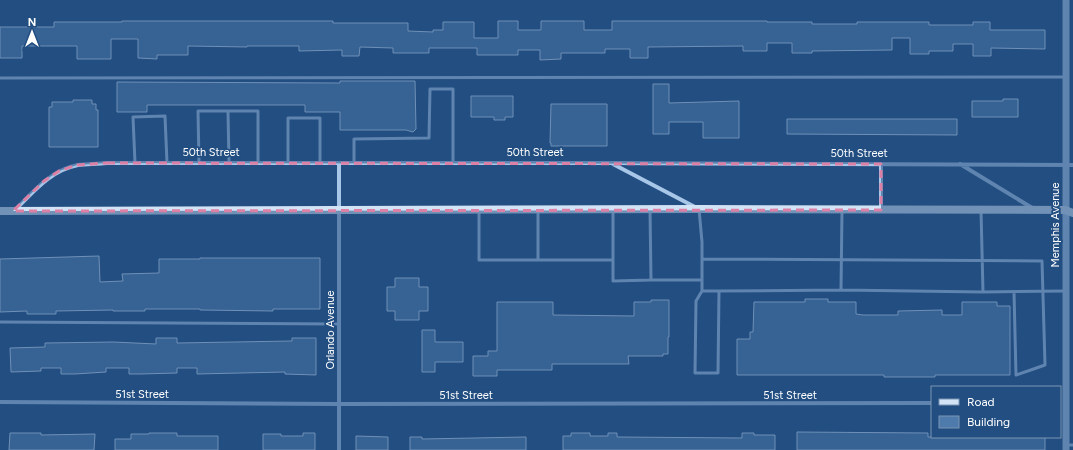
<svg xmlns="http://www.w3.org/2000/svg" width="1073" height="450" font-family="Figtree,sans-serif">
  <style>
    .building { fill: #4e7bac; stroke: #cce0f6 }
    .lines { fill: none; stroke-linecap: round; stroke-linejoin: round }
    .service { stroke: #a8c6e8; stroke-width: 3 }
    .minor { stroke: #a8c6e8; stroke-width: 4 }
    .tertiary { stroke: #a8c6e8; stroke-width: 7 }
    .secondary { stroke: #d2e3f6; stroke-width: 8 }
    .marked { fill: none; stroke: #dd80a5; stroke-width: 3; stroke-dasharray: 8 5; stroke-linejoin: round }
    .labels { text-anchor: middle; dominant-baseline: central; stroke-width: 3.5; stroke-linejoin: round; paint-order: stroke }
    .street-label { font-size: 11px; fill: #fff; stroke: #224e81 }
  </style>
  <rect width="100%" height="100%" fill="#224e81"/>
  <path class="building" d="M 122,21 L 333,21 L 333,23 L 408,23 L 408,31 L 433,32 L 433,30 L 443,30 L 443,22 L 474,22 L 474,38 L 498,38 L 498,21 L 518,21 L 518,30 L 541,30 L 541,21 L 584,21 L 584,30 L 612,30 L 612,21 L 767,21 L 767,22 L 812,22 L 812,24 L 857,24 L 857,22 L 929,22 L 929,25 L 973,25 L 973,22 L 990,22 L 990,30 L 1045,30 L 1045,49 L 991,48 L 991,56 L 973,56 L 973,44 L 953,44 L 953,51 L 929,51 L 929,54 L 910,54 L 910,38 L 892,38 L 892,50 L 812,51 L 812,53 L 792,53 L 792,43 L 767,43 L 767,51 L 743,51 L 743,46 L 648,47 L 648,58 L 630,58 L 630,49 L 605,49 L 605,53 L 561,53 L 561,59 L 540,60 L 540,50 L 518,50 L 518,55 L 477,55 L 477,48 L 429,48 L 429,53 L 393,53 L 393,48 L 360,47 L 359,56 L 342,56 L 342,50 L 299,51 L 299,46 L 247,46 L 247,47 L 188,46 L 188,55 L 157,55 L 157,59 L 138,58 L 138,39 L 111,39 L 111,59 L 77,59 L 77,46 L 22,46 L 22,58 L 0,58 L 0,27 L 54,27 L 54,22 L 122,22 Z
    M 340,81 L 415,81 L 416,129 L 413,132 L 406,130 L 340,130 L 340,112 L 305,112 L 305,105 L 147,105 L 147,112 L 117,112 L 117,82 L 340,83 Z
    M 653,84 L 669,84 L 669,103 L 739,101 L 739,138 L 703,138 L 703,122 L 669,122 L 669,134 L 653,134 Z
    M 471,96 L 513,96 L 513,117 L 505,117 L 505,120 L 494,120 L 494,117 L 471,117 Z
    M 1003,99 L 1018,99 L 1018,117 L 972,117 L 972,101 L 1003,101 Z
    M 73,100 L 92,100 L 92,104 L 96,104 L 96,110 L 98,110 L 98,147 L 49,147 L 49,107 L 52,107 L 52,102 L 73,102 Z
    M 551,104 L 607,104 L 607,146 L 551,146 L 551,143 L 550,143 Z
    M 787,119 L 957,119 L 957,135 L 787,134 Z
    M 99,256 L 100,282 L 123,281 L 122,274 L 159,273 L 159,259 L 200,259 L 200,258 L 320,258 L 320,309 L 273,309 L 273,311 L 200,310 L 200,309 L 145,309 L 145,311 L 113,311 L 113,310 L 56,311 L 56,314 L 27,314 L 27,311 L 0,312 L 0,259 Z
    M 395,278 L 419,278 L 419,287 L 428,287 L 428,311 L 419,311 L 419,320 L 395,320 L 395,311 L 387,311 L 387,287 L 395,287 Z
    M 805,299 L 828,299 L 828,302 L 856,302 L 856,314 L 863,315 L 898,315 L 898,311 L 942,310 L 942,315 L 962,315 L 962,302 L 997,302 L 997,306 L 1010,306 L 1010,375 L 935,375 L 935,377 L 884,377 L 884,375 L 737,375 L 737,339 L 750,339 L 750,332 L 753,332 L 754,302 L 805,302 Z
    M 651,300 L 669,300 L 669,337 L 668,337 L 668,354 L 663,354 L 663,356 L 628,356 L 629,364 L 552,364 L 552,370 L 497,370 L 497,376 L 473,376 L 473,356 L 488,356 L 488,351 L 497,351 L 497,302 L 553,302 L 553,315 L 634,316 L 634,302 L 651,302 Z
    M 422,330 L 435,330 L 435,342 L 463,342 L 463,362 L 435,362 L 435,372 L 422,372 Z
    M 156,338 L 177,338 L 177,343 L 292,341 L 292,338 L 316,338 L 316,375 L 285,374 L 285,372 L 197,374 L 197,368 L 177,368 L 177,373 L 140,374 L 129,374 L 129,368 L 106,368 L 106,372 L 75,374 L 61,374 L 61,368 L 41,368 L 41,371 L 11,372 L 10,348 L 45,347 L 45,343 L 114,342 L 156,344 Z
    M 797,432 L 928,433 L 928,437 L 1045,437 L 1045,450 L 797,450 Z
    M 10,433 L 41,433 L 41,435 L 95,434 L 94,450 L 9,450 Z
    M 149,433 L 177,433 L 177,436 L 218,436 L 218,450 L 115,450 L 115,439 L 131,439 L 131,434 L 149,434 Z
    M 303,433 L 315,433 L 315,450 L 263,450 L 263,434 L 281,434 L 281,436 L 303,436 Z
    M 571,433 L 590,433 L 590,436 L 608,436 L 608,433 L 617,433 L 617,437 L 742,438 L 742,433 L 754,433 L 754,435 L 775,435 L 775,450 L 563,450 L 563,436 L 571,436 Z
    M 356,436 L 388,437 L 388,450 L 356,450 Z
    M 410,437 L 422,437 L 422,439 L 526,437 L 526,450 L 410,450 Z"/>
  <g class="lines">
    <path class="service" d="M 0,78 L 1066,77
      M 228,111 L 229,163
      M 135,163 L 133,117 L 165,116 L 167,163
      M 199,163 L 198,111 L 258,111 L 258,163
      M 288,163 L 288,118 L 320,118 L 320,163
      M 354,163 L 354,139 L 429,138 L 430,89 L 453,89 L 453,163
      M 699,209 L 702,242 L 702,291 L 719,291 L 841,290 L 842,210
      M 479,210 L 479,260 L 613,260 L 613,210
      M 538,210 L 538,260
      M 981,210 L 983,292
      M 702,259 L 1042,261 L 1045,365 L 1016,375 L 1014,292
      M 613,260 L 613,281 L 651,280 L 650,210
      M 651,280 L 702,280
      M 841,290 L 983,292 L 1065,291
      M 702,291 L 696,301 L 695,373 L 718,373 L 719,291
      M 0,322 L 339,324
      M 1066,445 L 1073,445"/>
    <path class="minor" d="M 339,163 L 339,450
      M 611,163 L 695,207
      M 881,164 L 881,210
      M 960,164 L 1034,209
      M 15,210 C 34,191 51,170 78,165 C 88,164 97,164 107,163 L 610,163 L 1073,165
      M 0,402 L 339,404 L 932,403"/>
    <path class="tertiary" d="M 1066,0 L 1066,450"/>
    <path class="secondary" d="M 0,211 L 699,209 L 1065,210 L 1073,213"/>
  </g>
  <path d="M0 0H1073V450H0ZM 107,163 L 881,164 L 881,210 L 13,211 L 44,181 L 59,171 L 77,165 Z" fill="#224e81" fill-opacity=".55" fill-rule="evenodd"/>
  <path class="marked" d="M 107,163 L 881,164 L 881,210 L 13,211 L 44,181 L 59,171 L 77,165 Z"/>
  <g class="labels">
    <g class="street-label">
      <text x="211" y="152">50th Street</text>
      <text x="535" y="152">50th Street</text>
      <text x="859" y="153">50th Street</text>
      <text transform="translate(1055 225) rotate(-90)">Memphis Avenue</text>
      <text transform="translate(330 330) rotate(-90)">Orlando Avenue</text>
      <text x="142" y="394">51st Street</text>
      <text x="466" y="395">51st Street</text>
      <text x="790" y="395">51st Street</text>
    </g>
  </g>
  <rect x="931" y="386" width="130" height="52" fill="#224e81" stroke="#7a95b3"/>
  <rect x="939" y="399" width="20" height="6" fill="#d2e3f6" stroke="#7a95b3"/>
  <text x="967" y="406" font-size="12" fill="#ffffff">Road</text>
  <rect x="939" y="416" width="20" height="12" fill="#4e7bac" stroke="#7a95b3"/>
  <text x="967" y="426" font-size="12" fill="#ffffff">Building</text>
  <g transform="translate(32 32)" stroke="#224e81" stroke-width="3" paint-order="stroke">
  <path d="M0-3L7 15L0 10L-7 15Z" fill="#ffffff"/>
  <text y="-6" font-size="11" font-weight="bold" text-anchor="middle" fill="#ffffff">N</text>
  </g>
</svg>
